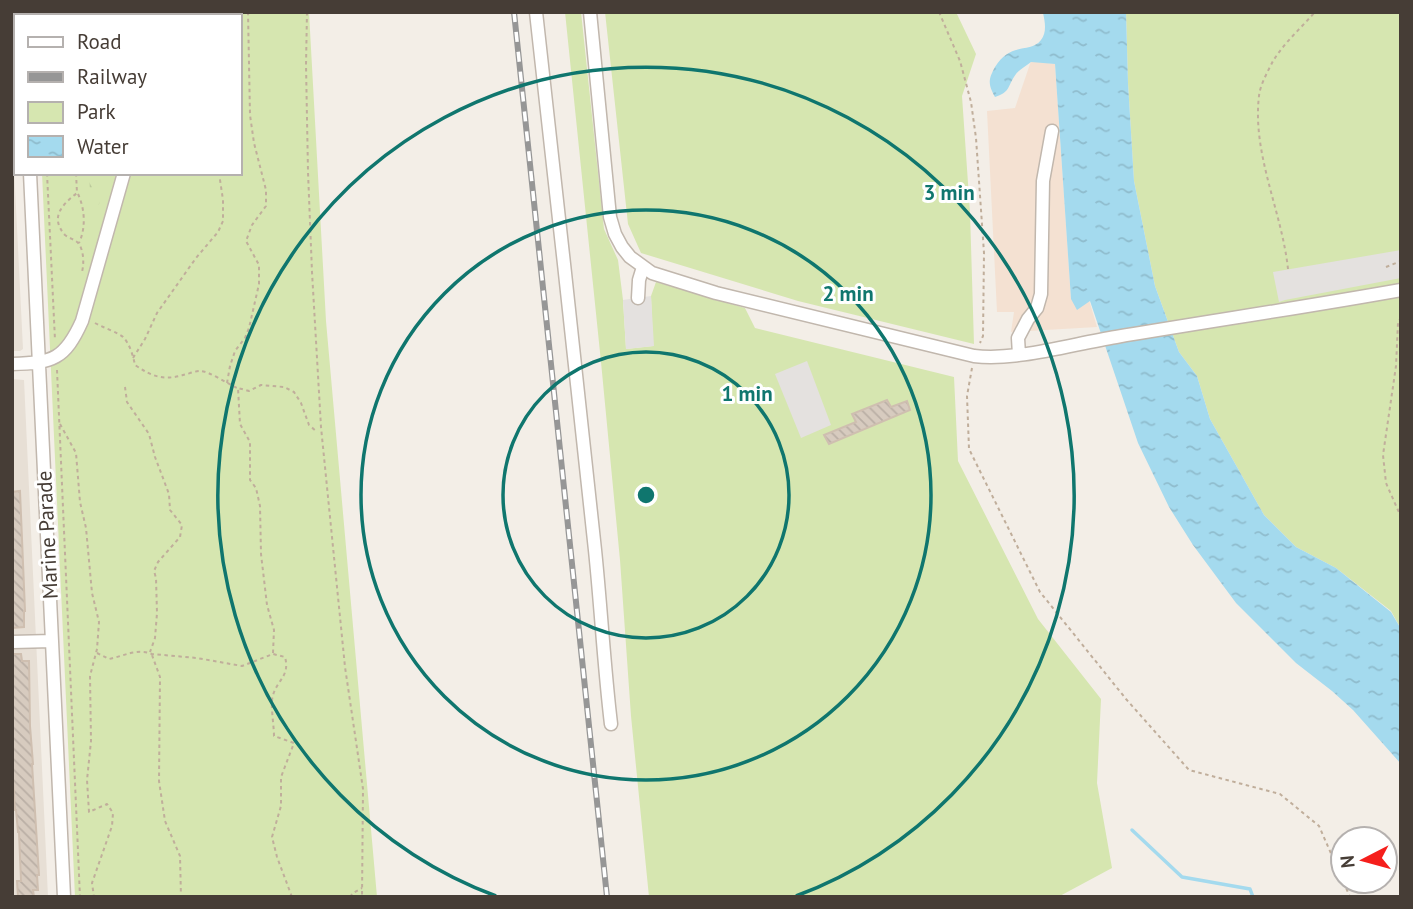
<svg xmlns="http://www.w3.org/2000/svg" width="1413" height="909" font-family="'PT Sans',sans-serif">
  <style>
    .residential { fill: #e7dfd5 }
    .commercial { fill: #f4e1d2 }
    .green { fill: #d6e6b0 }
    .forest { fill: url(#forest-firs) }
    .parking { fill: #e4e1df }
    .water { fill: url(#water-ripples) }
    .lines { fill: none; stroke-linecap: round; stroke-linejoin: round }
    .stream { stroke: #a4daee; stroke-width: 3.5 }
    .building { fill: url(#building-back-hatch); stroke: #cfbfb0; stroke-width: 2 }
    .minor-casing { stroke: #c1b7ad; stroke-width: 15 }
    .path { stroke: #c0ae9b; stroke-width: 2; stroke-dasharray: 3.5 3.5; stroke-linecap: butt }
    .minor { stroke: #fff; stroke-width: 12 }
    .rail-casing { stroke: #969696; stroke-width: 6 }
    .rail { stroke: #fff; stroke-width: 3.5; stroke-dasharray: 10; stroke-linecap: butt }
    .ring { fill: none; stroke: #0f766e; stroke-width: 3.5 }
    .labels { text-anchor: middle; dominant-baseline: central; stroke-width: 6; stroke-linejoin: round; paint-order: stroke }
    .street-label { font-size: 21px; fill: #463d36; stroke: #fff }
    .centre { fill: #0f766e; stroke: #fff; stroke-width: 3.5 }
    .ring-label { font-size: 21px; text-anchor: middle; font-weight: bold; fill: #0f766e; stroke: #fff; stroke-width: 6; stroke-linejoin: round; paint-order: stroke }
  </style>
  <defs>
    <pattern id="forest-firs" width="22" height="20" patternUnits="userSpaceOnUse" patternTransform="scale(1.75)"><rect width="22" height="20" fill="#d6e6b0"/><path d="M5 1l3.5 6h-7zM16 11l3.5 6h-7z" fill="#b9c698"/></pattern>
    <pattern id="water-ripples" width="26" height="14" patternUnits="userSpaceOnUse" patternTransform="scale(1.75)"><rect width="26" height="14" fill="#a4daee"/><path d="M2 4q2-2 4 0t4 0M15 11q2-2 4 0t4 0" fill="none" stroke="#8fbccd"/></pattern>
    <pattern id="building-back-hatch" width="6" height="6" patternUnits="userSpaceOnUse" patternTransform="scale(1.75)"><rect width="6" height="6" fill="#d7cbbf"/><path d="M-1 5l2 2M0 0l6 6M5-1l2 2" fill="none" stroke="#baafa5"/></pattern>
  </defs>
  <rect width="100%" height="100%" fill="#f3eee7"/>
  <path class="residential" d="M 12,127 L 23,349 L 20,351 L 12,351 Z
    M 12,379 L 24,380 L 48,897 L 12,897 Z"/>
  <path class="commercial" d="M 1031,61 L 1055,64 L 1071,299 L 1089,300 L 1097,327 L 1011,332 L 1014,312 L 997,312 L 987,111 L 1015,108 Z"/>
  <path class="green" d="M 34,12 L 309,12 L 326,321 L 377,897 L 75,897 L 42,173 L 240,173 L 240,16 L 34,16 Z
    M 565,12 L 581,12 L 604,229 L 618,260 L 623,300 L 626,349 L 653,346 L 651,296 L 656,282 L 745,308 L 755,328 L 954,377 L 958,461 L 1038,619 L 1101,699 L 1097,783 L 1112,868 L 1058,897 L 649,897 L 631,716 L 620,560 L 601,362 Z
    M 605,12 L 956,12 L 976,54 L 962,96 L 970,212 L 974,344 L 798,301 L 641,253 L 628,224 Z
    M 1126,12 L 1401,12 L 1401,629 L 1391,611 L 1336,568 L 1296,547 L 1264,515 L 1210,419 L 1197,376 L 1179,352 L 1155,286 L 1134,181 L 1128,83 Z"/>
  <path class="forest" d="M 91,12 L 155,12 L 154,16 L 92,16 Z
    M 89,173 L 108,173 L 98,208 L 90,190 Z"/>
  <path class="parking" d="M 1401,250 L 1401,278 L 1285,300 L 1279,302 L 1273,272 Z
    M 651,296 L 654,346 L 626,349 L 623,300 Z
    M 807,361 L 831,425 L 801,438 L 775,374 Z"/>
  <path class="water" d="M 1040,12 L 1126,12 L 1128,83 L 1134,181 L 1155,286 L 1179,352 L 1197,376 L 1210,419 L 1264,515 L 1296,547 L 1336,568 L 1391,612 L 1401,629 L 1401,764 L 1353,710 L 1332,691 L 1296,663 L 1236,603 L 1193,545 L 1169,507 L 1138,443 L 1090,301 L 1077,310 L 1071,299 L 1055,64 L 1031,62 C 1026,66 1019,70 1016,74 C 1007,86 1011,92 995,97 C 988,84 988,80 995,67 C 1011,41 1030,54 1041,40 C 1047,32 1045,22 1043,13 Z"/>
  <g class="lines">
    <path class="stream" d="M 1132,830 L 1182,877 L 1250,889 L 1253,897"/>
  </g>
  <path class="building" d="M 887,400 L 891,407 L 907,401 L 910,410 L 829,444 L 824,435 L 856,422 L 852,414 Z
    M 20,491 L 25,611 L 24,611 L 24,627 L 12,628 L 12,492 Z
    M 12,654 L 21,654 L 22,661 L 29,661 L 30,726 L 33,764 L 32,764 L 39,875 L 37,875 L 38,890 L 33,890 L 34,897 L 18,897 L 17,881 L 21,881 L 19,832 L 18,832 L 16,810 L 15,810 L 12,766 Z"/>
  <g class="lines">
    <defs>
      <path id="minor" d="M 22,12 L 23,16
        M 536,12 C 556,191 576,371 595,550 C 601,608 604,666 611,724
        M 590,12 L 610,217 L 615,234 L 622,247 L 630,257 L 652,273 L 716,293 L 974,356 C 1018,361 1072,344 1116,337 C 1211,321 1306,307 1401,290
        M 168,16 L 169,12
        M 12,89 L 16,88
        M 30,173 L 64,897
        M 638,298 L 639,280 L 643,267
        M 1019,355 L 1018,338 L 1028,319 L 1037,308 L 1041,294 L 1043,181 L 1052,131
        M 12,364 C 53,363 65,359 82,321 L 124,173
        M 12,642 L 52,641"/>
    </defs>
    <use href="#minor" class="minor-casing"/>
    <path class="path" d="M 39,12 L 39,16
      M 75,12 L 75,16
      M 224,12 L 224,16
      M 307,12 L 306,65 L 308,172 L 312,272 L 321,427 L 345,667 L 363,789 L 362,897
      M 939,12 L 960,61 L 971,102 L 976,138 L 984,253 L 983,336 L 980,343
      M 13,103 L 16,151
      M 47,173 L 55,340
      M 76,173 L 77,193 C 63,204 49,217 65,235 C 70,239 75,239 79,244 C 84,252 84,264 82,272
      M 78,194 C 85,209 86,228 79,243
      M 1386,267 L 1401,261
      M 1288,269 C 1282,212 1252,154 1259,96 C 1260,85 1268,71 1273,61 C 1284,43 1301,28 1315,12
      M 1401,317 L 1398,323 L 1396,366 L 1383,455 L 1386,483 L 1401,517
      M 95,323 C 102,327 119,333 123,337 C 130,344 133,356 135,365 C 151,376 163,381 183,375 C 188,374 195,371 200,371 C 209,371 228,384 237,388
      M 133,358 L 145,339 L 157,313 L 196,258 L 218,232 L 223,221 L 223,200 L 219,173
      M 972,368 L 967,396 L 969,449 L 1040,592 L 1126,699 L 1189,770 L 1280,794 L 1319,826 L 1350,897
      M 57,370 L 80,897
      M 227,383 L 230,366 L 235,351 L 245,338 L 249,328 L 259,284 L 259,265 L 246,241 L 252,225 L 266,206 L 266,190 L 254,143 L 250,115 L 248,12
      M 125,387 L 127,402 L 149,434 L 155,457 L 169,494 L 170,510 L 182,525 L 180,537 L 158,562 L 154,571 L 156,578 L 157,613 L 155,638 L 150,652
      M 60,424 L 76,453 L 80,502 L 86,528 L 92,593 L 99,622 L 97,649 L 90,676 L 91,741 L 87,780 L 89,812 L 107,804 L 113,813 L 112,826 L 92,883 L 94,897
      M 97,653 L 109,659 C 124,656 137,648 152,654 L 197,658 L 242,666 L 273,654 L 285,657 C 290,676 278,679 273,695 C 270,704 274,725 274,736 L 294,743 L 281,777 L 281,806 L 272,837 L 277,857 L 292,897
      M 273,653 L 274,630 L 267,605 L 261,554 L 260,506 L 256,488 L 250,480 L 250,442 L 240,424 L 238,388 L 249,391 L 261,385 L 284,387 L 294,392 L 301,403 L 309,425 L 316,431
      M 152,655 L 160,677 L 159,781 L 165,821 L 180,856 L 181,897
      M 350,897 L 353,893 L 362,888"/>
    <use href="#minor" class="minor"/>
    <defs>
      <path id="rail" d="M 514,12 L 607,897"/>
    </defs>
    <use href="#rail" class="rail-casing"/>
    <use href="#rail" class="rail"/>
  </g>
  <g class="ring">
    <circle cx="646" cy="495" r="143"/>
    <circle cx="646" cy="495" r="285"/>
    <path d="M496 896A428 428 0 1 1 796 896"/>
  </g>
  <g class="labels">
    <g class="street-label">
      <text transform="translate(47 535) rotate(-93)">Marine Parade</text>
    </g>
  </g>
  <circle cx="646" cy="495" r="10" class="centre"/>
  <g class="ring-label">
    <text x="949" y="200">3 min</text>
    <text x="848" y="301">2 min</text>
    <text x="747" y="401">1 min</text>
  </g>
  <rect width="1413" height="909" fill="none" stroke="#463d36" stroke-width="28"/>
  <rect x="14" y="14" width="228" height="161" fill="#ffffff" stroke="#b5b1af" stroke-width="2"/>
  <rect x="28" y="37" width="35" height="10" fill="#ffffff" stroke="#b5b1af" stroke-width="2"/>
  <text x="77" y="49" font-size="21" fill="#463d36">Road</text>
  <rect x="28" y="72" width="35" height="10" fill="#969696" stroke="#b5b1af" stroke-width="2"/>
  <text x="77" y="84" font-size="21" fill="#463d36">Railway</text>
  <rect x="28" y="102" width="35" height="21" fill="#d6e6b0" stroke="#b5b1af" stroke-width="2"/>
  <text x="77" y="119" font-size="21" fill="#463d36">Park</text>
  <rect x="28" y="136" width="35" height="21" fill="url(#water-ripples)" stroke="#b5b1af" stroke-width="2"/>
  <text x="77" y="154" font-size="21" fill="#463d36">Water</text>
  <g transform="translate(1364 860) rotate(264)"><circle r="33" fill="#ffffff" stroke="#b5b1af" stroke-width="2"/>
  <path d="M0-5L12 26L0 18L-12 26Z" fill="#f51f1c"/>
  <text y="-10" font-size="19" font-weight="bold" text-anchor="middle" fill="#463d36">N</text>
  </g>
</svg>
